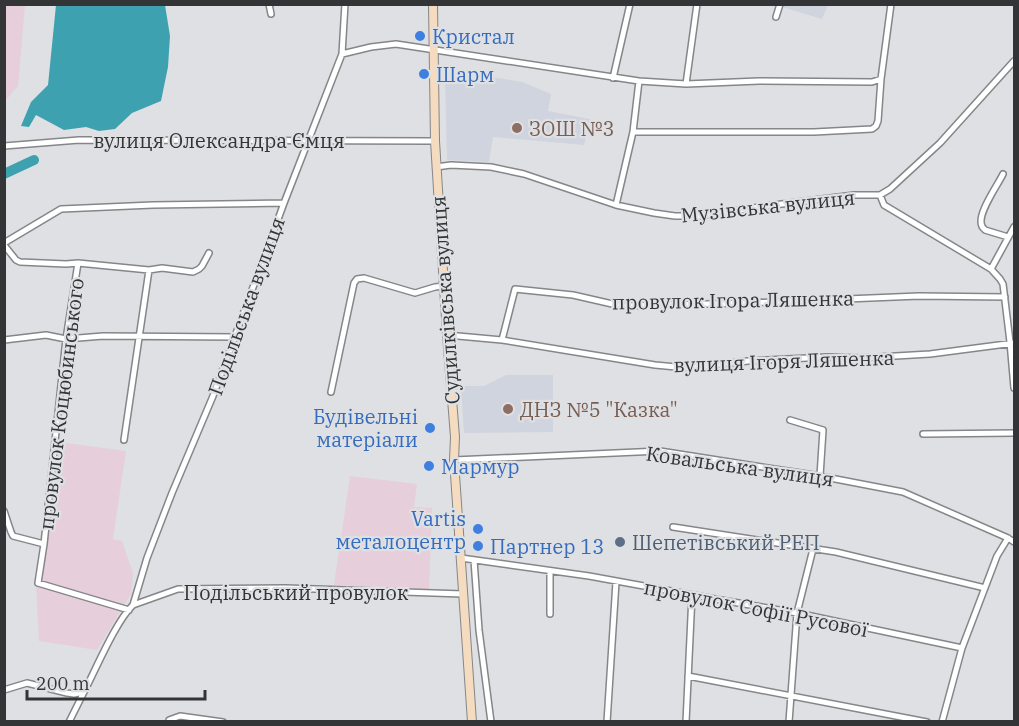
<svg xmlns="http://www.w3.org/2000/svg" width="1019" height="726" font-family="'IBM Plex Serif',serif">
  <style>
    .industrial { fill: #e6cfda }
    .built { fill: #d0d4de }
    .water { fill: #3ea1af }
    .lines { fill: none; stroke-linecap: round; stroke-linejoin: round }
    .river { stroke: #3ea1af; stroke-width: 10 }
    .street-casing { stroke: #858689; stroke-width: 8 }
    .secondary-casing { stroke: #858689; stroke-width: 10 }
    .street { stroke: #fff; stroke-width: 5 }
    .secondary { stroke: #f5dbc0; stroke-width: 8 }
    .shop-dot { fill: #3f7fe0; stroke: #dee0e3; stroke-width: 2 }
    .education-dot { fill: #8d6e63; stroke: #dee0e3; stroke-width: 2 }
    .service-dot { fill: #5c6f8a; stroke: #dee0e3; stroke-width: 2 }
    .labels { text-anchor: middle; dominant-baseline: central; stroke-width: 4.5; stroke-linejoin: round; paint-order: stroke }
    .shop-label { font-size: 20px; fill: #366cbe; stroke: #dee0e3; text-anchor: start }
    .education-label { font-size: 20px; fill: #785e54; stroke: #dee0e3; text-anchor: start }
    .street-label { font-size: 20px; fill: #333435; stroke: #dee0e3 }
    .service-label { font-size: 20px; fill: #4e5e75; stroke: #dee0e3; text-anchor: start }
  </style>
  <rect width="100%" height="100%" fill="#dee0e3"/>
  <path class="industrial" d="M 5,4 L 25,5 L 18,86 L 5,101 Z
    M 59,442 L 126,451 L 113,539 L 122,541 L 133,573 L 131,594 L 97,650 L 39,641 L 36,583 Z
    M 350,476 L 417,484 L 414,507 L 432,508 L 429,589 L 334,585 Z"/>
  <path class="built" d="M 783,5 L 783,4 L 828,5 L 822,19 L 782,7 Z
    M 499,78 L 522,82 L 551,94 L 548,111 L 590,119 L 584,145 L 493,137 L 489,162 L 447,160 L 445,79 Z
    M 506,375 L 553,375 L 553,432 L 464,433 L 461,386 L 484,386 Z"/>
  <path class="water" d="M 56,5 L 165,5 L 170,36 L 168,67 L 161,101 L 132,113 L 115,129 L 99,131 L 86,127 L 64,130 L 36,115 L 29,127 L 21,126 L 31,102 L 48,85 Z"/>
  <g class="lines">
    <path class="river" d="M 4,174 L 34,160"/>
    <defs>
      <path id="street" d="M 269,4 L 271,14
        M 776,17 L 780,4
        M 342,54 L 371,47 L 396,44 L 639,81 L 686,84 L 759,81 L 872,82 L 881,79 L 891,4
        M 613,78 L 630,4
        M 686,84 L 697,4
        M 633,132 L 814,132 L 872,129 L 876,126 L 878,121 L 881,79
        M 4,146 L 79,140 L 435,141
        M 436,167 L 451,165 L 491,167 L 524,174 L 616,205 L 654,213 L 675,216 L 700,216 L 766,206 L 854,195 L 880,195 L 890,189 L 940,143 L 1014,61
        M 1003,174 C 998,185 976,215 982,226 C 982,228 984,228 985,230 L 1008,237
        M 880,195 L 884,205 L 991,269
        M 616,205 L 633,132 L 639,81
        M 1014,227 L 991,269 L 1000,279 L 1003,284 L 1010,342 L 1014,388
        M 4,243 L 61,209 L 153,205 L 284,203
        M 4,245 L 16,260 L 20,262 L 66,264 L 78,263
        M 447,335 L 502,340 L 655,365 L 687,368 L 748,361 L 827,357 L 861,358 L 930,354 L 1014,343
        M 4,340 L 46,335 L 66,339 L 103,336 L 234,337
        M 502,340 L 515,289 L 573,295 L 621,306 L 747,303 L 919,296 L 1005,297
        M 331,392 L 354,283 L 357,279 L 364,278 L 415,293 L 435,287 L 444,286
        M 790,420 L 823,430 L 820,476
        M 923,434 L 1014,433
        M 124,440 L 149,270
        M 454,460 L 660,451 L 820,476 L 903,492 L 1008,538 L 1014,542
        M 4,511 L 11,532 L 13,536 L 44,544
        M 673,527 L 836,552 L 985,588
        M 461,558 L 589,576 L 715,599 L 797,613 L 962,648
        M 474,560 L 479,630 L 491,722
        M 550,571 L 550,614
        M 133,605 L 147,558 L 172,493 L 213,396 L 284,203 L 342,54 L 345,4
        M 129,610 L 38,583 L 44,544 L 66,339 L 78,263 L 149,270 L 162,268 L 193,272 L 199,269 L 202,266 L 209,253
        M 688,676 L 927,722
        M 4,690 L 27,683 L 67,693 L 74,694 L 84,692 C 96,669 116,621 133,605 L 178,589 L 286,588 L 463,594
        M 69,722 L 84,692
        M 169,722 L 169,720 L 180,716 L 223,722
        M 607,722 L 616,582
        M 686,722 L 692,595
        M 789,722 L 797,613 L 813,549
        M 942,722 L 962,648 L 997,556 L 1008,538"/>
      <path id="secondary" d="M 433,4 L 435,141 L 447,335 L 455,437 L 454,460 L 472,722"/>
    </defs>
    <use href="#street" class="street-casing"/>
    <use href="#secondary" class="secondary-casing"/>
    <use href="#street" class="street"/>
    <use href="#secondary" class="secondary"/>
  </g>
  <g class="shop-dot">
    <circle cx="420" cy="36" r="6"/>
    <circle cx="424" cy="74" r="6"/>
    <circle cx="430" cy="428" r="6"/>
    <circle cx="429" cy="466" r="6"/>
    <circle cx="478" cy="529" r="6"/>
    <circle cx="478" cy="546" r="6"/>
  </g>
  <g class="education-dot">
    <circle cx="517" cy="128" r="6"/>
    <circle cx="508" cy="409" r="6"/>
  </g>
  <circle class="service-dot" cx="620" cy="542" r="6"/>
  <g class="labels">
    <g class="shop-label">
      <text x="432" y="36">Кристал</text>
      <text x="436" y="74">Шарм</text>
      <text x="418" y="416" text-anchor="end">Будівельні<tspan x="418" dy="23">матеріали</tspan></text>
      <text x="441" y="466">Мармур</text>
      <text x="466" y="518" text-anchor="end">Vartis<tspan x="466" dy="23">металоцентр</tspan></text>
      <text x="490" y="546">Партнер 13</text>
    </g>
    <g class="education-label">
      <text x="529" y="128">ЗОШ №3</text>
      <text x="520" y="409">ДНЗ №5 "Казка"</text>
    </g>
    <g class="street-label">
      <text x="219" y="140">вулиця Олександра Ємця</text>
      <text transform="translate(768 206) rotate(-6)">Музівська вулиця</text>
      <text transform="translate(445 300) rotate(-94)">Судилківська вулиця</text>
      <text transform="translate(733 300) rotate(-1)">провулок Ігора Ляшенка</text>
      <text transform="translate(246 306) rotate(-70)">Подільська вулиця</text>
      <text transform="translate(784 361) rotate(-2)">вулиця Ігоря Ляшенка</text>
      <text transform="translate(61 404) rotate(-83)">провулок Коцюбинського</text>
      <text transform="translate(740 466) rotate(8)">Ковальська вулиця</text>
      <text x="296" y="592">Подільський провулок</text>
      <text transform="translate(756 608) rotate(11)">провулок Софії Русової</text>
    </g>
    <g class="service-label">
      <text x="632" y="542">Шепетівський РЕП</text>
    </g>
  </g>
  <rect width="1019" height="726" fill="none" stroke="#333435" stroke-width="12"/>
  <path d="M27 690v9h178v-9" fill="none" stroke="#333435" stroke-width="3"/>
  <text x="36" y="690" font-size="18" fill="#333435" stroke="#dee0e3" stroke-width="4.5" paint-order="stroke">200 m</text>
</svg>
